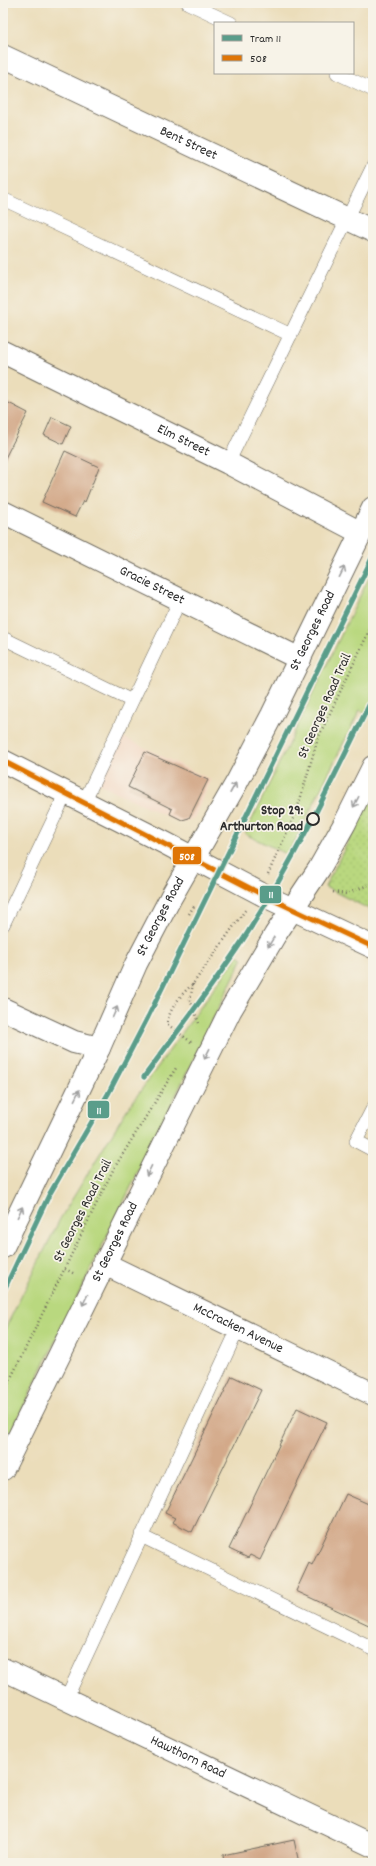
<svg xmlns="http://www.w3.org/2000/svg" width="376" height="1866" font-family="Dekko,sans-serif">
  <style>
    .built { fill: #f3d4bf }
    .grass { fill: #b9d87f; stroke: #728255 }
    .park { fill: url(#park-dots); stroke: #728255 }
    .building { fill: #d3a989 }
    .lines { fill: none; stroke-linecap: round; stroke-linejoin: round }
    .service-casing { stroke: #6e695d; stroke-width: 14 }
    .minor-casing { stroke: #6e695d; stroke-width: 24 }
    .tertiary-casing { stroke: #6e695d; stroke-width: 24 }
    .trunk-casing { stroke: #6e695d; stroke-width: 24 }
    .path { stroke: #6e695d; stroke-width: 2.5; stroke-dasharray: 1 3; stroke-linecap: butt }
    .service { stroke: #fff; stroke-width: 13 }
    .minor { stroke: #fff; stroke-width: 22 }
    .tertiary { stroke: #fff; stroke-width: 22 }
    .trunk { stroke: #fff; stroke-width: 22 }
    .bus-1-casing { stroke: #f7f3e8; stroke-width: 8 }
    .bus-1 { stroke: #df7506; stroke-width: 5 }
    .tram-1-casing { stroke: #f7f3e8; stroke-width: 8 }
    .tram-1 { stroke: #5a9d8a; stroke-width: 5 }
    .oneway { stroke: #a0a0a0 }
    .stop-dot { fill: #f7f3e8; stroke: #2b2b2b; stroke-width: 2 }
    .labels { text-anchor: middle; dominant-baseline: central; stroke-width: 3.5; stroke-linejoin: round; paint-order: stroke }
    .street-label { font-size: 14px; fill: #2b2b2b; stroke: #f7f3e8 }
    .stop-label { font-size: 14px; font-weight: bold; fill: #2b2b2b; stroke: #f7f3e8; text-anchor: end }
    .line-badge { stroke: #f7f3e8; stroke-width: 1.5 }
    .badge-label { font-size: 11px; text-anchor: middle; font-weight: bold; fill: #fff }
  </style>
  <defs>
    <pattern id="park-dots" width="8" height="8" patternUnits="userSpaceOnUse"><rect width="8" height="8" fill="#b9d87f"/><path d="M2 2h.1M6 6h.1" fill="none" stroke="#9fba6e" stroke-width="1.8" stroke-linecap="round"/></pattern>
  </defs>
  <rect width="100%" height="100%" fill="#f7f3e8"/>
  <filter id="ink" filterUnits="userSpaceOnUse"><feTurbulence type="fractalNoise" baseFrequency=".025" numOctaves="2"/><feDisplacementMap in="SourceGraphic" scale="8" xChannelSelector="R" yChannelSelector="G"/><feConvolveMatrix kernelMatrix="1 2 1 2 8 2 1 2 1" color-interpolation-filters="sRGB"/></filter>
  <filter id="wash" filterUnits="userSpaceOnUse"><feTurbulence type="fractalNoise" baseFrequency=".012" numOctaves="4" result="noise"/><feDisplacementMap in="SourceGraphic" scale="16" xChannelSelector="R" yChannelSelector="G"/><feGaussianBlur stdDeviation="0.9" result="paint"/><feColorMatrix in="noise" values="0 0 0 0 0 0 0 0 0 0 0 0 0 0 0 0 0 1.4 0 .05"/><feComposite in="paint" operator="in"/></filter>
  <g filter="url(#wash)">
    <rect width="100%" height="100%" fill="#ebddba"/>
    <path class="built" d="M 119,735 L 211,780 L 194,818 L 180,823 L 96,782 Z"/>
    <path class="grass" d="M 373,569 L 373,717 L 360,710 L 288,855 L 245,834 Z
      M 238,955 L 243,958 L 3,1448 L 3,1333 L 60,1219 L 126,1111 Z"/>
    <path class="park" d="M 373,793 L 373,911 L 325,887 Z"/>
    <g id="blocks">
      <path class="building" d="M 3,400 L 28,413 L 3,462 Z
        M 52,417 L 71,426 L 63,444 L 44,435 Z
        M 65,451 L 99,467 L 85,502 L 83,501 L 75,517 L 42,502 Z
        M 145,752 L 208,780 L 189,818 L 182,820 L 170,814 L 172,809 L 128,787 Z
        M 232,1376 L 261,1390 L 192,1532 L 172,1522 L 175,1518 L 165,1513 Z
        M 297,1408 L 327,1422 L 260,1560 L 250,1555 L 248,1558 L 229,1549 Z
        M 346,1494 L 373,1506 L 373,1627 L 296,1591 L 309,1563 L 312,1565 Z
        M 294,1840 L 299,1863 L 224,1863 L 223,1855 Z"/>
    </g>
  </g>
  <g filter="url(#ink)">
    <use href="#blocks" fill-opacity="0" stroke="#6e695d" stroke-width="1"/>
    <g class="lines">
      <defs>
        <path id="service" d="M 188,3 L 231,23
          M 337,73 L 373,90
          M 3,199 L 291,335
          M 228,463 L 373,166
          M 3,638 L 132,701
          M 84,802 L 180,600
          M 3,925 L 66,793
          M 373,1108 L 356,1141 L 373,1150
          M 141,1536 L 373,1649
          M 66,1699 L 238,1329"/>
        <g id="minor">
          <path id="s1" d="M 3,56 L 373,231"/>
          <path id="s2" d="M 3,352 L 228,463 L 361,533"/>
          <path id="s3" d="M 3,512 L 300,659"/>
          <path d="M 3,1009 L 74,1042 L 99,1048"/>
          <path id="s4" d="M 103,1263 L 373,1394"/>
          <path id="s5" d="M 3,1669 L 373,1846"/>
        </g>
        <path id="tertiary" d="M 3,761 L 165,843 L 269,898 L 373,947"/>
        <g id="trunk">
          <path id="s6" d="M 3,1247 L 99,1048 L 136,964 L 171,897 L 237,782 L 272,715 L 373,508"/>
          <path id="s7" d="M 3,1469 L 230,1011 L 275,935 L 319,869 L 345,823 L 373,767"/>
        </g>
      </defs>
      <use href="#service" class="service-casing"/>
      <use href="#minor" class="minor-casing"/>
      <use href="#tertiary" class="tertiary-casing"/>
      <use href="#trunk" class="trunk-casing"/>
      <path class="path" d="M 268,874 L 297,810 L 318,738 L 373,623
        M 333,892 L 346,894 L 373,883
        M 189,914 L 194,906
        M 193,984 L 190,1000 L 199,1023
        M 191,1042 L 167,1024 C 169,1009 182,993 193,984 L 246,909
        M 65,1269 L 75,1274
        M 3,1394 L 113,1170 L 176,1068"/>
      <use href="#service" class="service"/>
      <use href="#minor" class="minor"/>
      <use href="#tertiary" class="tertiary"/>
      <use href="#trunk" class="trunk"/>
      <defs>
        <path id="bus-1" d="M 3,761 L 269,898 L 373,947"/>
      </defs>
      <use href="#bus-1" class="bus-1-casing"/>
      <use href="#bus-1" class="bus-1"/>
      <defs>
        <path id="tram-1" d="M 144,1077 C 179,1029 216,982 248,932 C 296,857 334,777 373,697
          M 3,1292 L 49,1195 L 108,1094 L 148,1017 L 373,556"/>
      </defs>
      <use href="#tram-1" class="tram-1-casing"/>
      <use href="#tram-1" class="tram-1"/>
    </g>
    <defs><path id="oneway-shaft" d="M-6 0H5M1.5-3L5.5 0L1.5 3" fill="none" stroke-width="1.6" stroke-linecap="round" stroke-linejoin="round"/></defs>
    <g class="oneway">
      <use href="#oneway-shaft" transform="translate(342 572) rotate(-64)"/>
      <use href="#oneway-shaft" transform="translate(233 788) rotate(-61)"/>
      <use href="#oneway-shaft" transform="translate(356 802) rotate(117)"/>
      <use href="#oneway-shaft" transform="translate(271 942) rotate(121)"/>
      <use href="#oneway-shaft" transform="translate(115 1012) rotate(-66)"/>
      <use href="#oneway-shaft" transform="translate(207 1054) rotate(117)"/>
      <use href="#oneway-shaft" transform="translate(77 1095) rotate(-64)"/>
      <use href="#oneway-shaft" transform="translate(149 1171) rotate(116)"/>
      <use href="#oneway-shaft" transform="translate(20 1212) rotate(-64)"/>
      <use href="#oneway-shaft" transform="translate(85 1300) rotate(116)"/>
    </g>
  </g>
  <circle class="stop-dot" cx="313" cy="819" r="6"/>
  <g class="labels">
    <g class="street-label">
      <text stroke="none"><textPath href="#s1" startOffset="205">Bent Street</textPath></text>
      <text stroke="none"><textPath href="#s2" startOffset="201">Elm Street</textPath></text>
      <text stroke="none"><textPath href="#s3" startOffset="166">Gracie Street</textPath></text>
      <text stroke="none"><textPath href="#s6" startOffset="690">St Georges Road</textPath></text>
      <text transform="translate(325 706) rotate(-66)">St Georges Road Trail</text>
      <text stroke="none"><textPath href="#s6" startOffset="366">St Georges Road</textPath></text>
      <text transform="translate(83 1211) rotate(-63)">St Georges Road Trail</text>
      <text stroke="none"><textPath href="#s7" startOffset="253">St Georges Road</textPath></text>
      <text stroke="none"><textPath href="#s4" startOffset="150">McCracken Avenue</textPath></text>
      <text stroke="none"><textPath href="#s5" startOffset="205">Hawthorn Road</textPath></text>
    </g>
    <g class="stop-label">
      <text x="303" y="811">Stop 29:<tspan x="303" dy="16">Arthurton Road</tspan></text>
    </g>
  </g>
  <g class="line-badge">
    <rect x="172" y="846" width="30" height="19" rx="4" fill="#df7506"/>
    <rect x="259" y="885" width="23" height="19" rx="4" fill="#5a9d8a"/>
    <rect x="87" y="1100" width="23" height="19" rx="4" fill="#5a9d8a"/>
  </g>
  <g class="badge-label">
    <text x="187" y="860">508</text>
    <text x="271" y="898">11</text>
    <text x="99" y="1114">11</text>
  </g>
  <rect width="376" height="1866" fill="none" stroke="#f7f3e8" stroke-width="16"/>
  <rect x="214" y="22" width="140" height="52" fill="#f7f3e8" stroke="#a5a39c"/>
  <rect x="222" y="35" width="20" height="6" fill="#5a9d8a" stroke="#a5a39c"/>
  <text x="250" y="42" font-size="12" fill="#2b2b2b">Tram 11</text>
  <rect x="222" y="55" width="20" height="6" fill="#df7506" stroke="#a5a39c"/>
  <text x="250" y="62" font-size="12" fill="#2b2b2b">508</text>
</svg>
